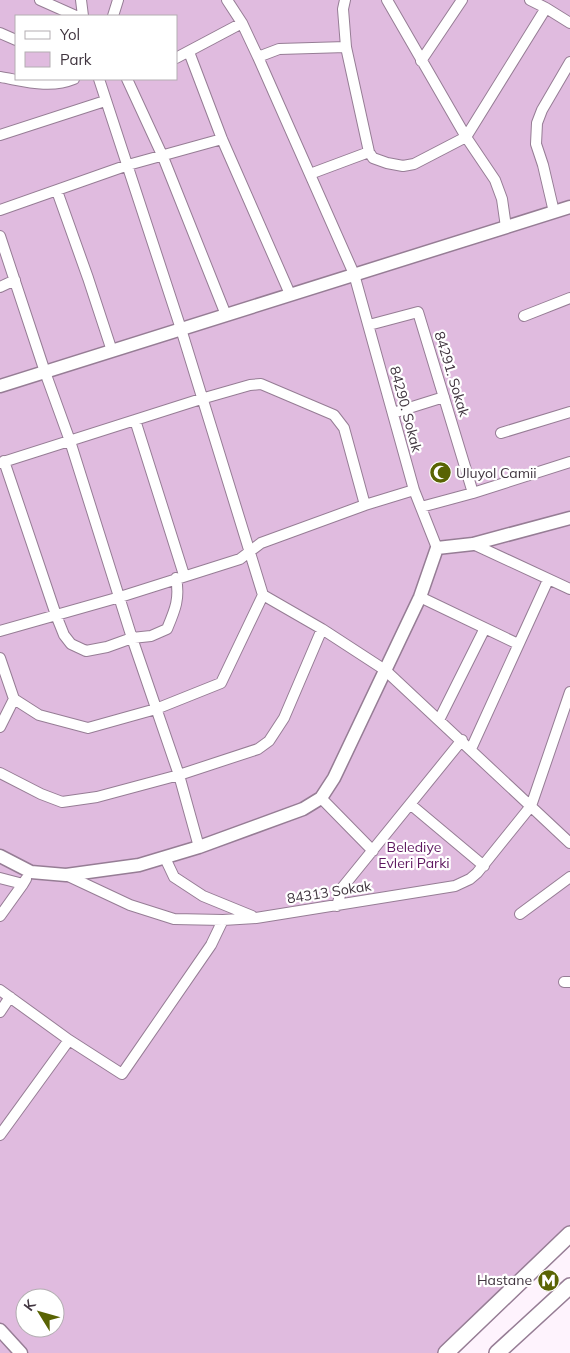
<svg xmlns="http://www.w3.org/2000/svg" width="570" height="1353" font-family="Mulish,sans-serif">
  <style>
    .green { fill: #e0bbdf; fill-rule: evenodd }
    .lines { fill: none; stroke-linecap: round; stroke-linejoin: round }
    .minor-casing { stroke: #967d95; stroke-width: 12 }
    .tertiary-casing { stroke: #967d95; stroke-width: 15 }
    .primary-casing { stroke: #967d95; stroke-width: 18 }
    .minor { stroke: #fff; stroke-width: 10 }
    .tertiary { stroke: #fff; stroke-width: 12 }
    .primary { stroke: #fff; stroke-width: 15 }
    .labels { text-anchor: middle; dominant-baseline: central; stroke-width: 4.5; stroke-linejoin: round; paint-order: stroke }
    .street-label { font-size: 14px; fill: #40353f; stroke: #fff }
    .poi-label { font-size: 14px; fill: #40353f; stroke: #fff; text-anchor: start }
    .park-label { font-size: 14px; fill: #5d175f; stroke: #fff }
  </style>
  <rect width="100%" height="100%" fill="#fef3fd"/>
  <path class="green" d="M 0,0 L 570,0 L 570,1232 L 447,1353 L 0,1353 ZM 16,16 L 176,16 L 176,79 L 16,79 ZM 25,1298 L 55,1298 L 55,1328 L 25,1328 Z"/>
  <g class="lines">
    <defs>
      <path id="minor" d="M 40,0 L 76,16
        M 81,0 L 83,16
        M 227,0 L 242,23 L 258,57 L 354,274 L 414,490 L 437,548
        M 387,0 L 466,137 L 495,180 L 502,199 L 506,227
        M 530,0 L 546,8 L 570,23
        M 113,16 L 118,0
        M 0,33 L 16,40
        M 189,52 L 222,139 L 290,294
        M 258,57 L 279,49 L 346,47
        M 176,58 L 242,23
        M 421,61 L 462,0
        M 0,77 C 24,81 50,89 74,79
        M 127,79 L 163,157 L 226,315
        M 0,135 L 105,101
        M 369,152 L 373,158 L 387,163 L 403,166 L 414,164 L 466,137 L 546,8
        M 310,174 L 369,152 L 346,47 L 343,9 L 345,0
        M 57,191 L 88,278 L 112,351
        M 0,210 L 128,165 L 222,139
        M 554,212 L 543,165 L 536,144 L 537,123 L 542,110 L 570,62
        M 0,236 L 45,372 L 70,441 L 132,638 L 179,775 L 199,847
        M 0,287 L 15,280
        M 524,316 L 570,298
        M 369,325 L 418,312 L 473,493
        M 393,413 L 444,397
        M 135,420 L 184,575
        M 501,433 L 570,412
        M 4,461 L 56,615 L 64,635 L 71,644 L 86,651 L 107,647 L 132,638 L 151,636 L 167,629 C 175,610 180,599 176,578
        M 0,463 L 201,399 L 250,385 L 261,384 L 334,415 L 344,428 L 365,505
        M 421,507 L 473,493 L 570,462
        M 473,544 L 570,589
        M 263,595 L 322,629 L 385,670 L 570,843
        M 420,597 L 518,644
        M 0,631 L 120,597 L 240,559 L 261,543 L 365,505 L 414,490
        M 0,658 L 14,699 L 39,715 L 88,728 L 156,709 L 221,683 L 263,595 L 181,329 L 99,79
        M 439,720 L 485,628
        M 0,727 L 14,699
        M 471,749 L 548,580
        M 0,773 L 41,794 L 62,802 L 97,797 L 179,775 L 258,749 L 269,741 L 284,718 L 322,629
        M 321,798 L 373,851
        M 410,804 L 484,866
        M 165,858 L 174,877 L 203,896 L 252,916
        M 66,875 L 130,905 L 174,919 L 223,920
        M 0,878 L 23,884 L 26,879
        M 337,906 L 342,888 L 462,740
        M 520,914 L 570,877
        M 0,916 L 23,884
        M 564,982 L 570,982
        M 0,990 L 69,1040 L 122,1074 L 211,945 L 223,920 L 256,918 L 455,886 L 470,879 L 477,873 L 531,806 L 570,692
        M 0,1012 L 10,997
        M 0,1135 L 69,1040"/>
      <path id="tertiary" d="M 0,386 L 570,207
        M 0,856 L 31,872 L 66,875 L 139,865 L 199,847 L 303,809 L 321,798 L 334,778 L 420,597 L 437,548 L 473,544 L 570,518
        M 0,1330 L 21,1353"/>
      <path id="primary" d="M 446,1353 L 570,1234
        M 497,1353 L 570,1286"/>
    </defs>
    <use href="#minor" class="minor-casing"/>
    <use href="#tertiary" class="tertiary-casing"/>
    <use href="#primary" class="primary-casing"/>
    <use href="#minor" class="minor"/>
    <use href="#tertiary" class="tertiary"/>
    <use href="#primary" class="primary"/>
  </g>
  <defs>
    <symbol id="mosque-disc" viewBox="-11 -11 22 22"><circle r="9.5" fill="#596303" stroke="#fff"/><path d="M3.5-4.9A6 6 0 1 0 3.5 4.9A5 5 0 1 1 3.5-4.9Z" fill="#fff"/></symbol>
    <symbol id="metro-disc" viewBox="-11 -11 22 22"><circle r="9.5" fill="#596303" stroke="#fff"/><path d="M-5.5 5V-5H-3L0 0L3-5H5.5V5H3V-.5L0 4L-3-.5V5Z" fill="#fff"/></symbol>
  </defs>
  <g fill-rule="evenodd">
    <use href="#mosque-disc" x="428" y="460" width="25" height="25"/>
    <use href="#metro-disc" x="536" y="1268" width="25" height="25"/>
  </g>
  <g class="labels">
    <g class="street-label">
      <text transform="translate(452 374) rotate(73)">84291. Sokak</text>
      <text transform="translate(406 409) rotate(75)">84290. Sokak</text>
      <text transform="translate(329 892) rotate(-9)">84313 Sokak</text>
    </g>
    <g class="poi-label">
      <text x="456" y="473">Uluyol Camii</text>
      <text x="532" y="1280" text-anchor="end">Hastane</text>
    </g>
    <g class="park-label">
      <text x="414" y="847">Belediye<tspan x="414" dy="16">Evleri Parki</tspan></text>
    </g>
  </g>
  <rect x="15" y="15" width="162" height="65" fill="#ffffff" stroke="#b3aeb2"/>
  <rect x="25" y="31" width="25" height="8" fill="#ffffff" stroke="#b3aeb2"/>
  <text x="60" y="40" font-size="15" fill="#40353f">Yol</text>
  <rect x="25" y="52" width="25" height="15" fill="#e0bbdf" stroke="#b3aeb2"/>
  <text x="60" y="65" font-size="15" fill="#40353f">Park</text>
  <g transform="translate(40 1313) rotate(307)"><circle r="24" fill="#ffffff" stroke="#b3aeb2"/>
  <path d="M0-4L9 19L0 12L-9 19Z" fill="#596303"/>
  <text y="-8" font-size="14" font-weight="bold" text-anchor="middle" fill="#40353f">K</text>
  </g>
</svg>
